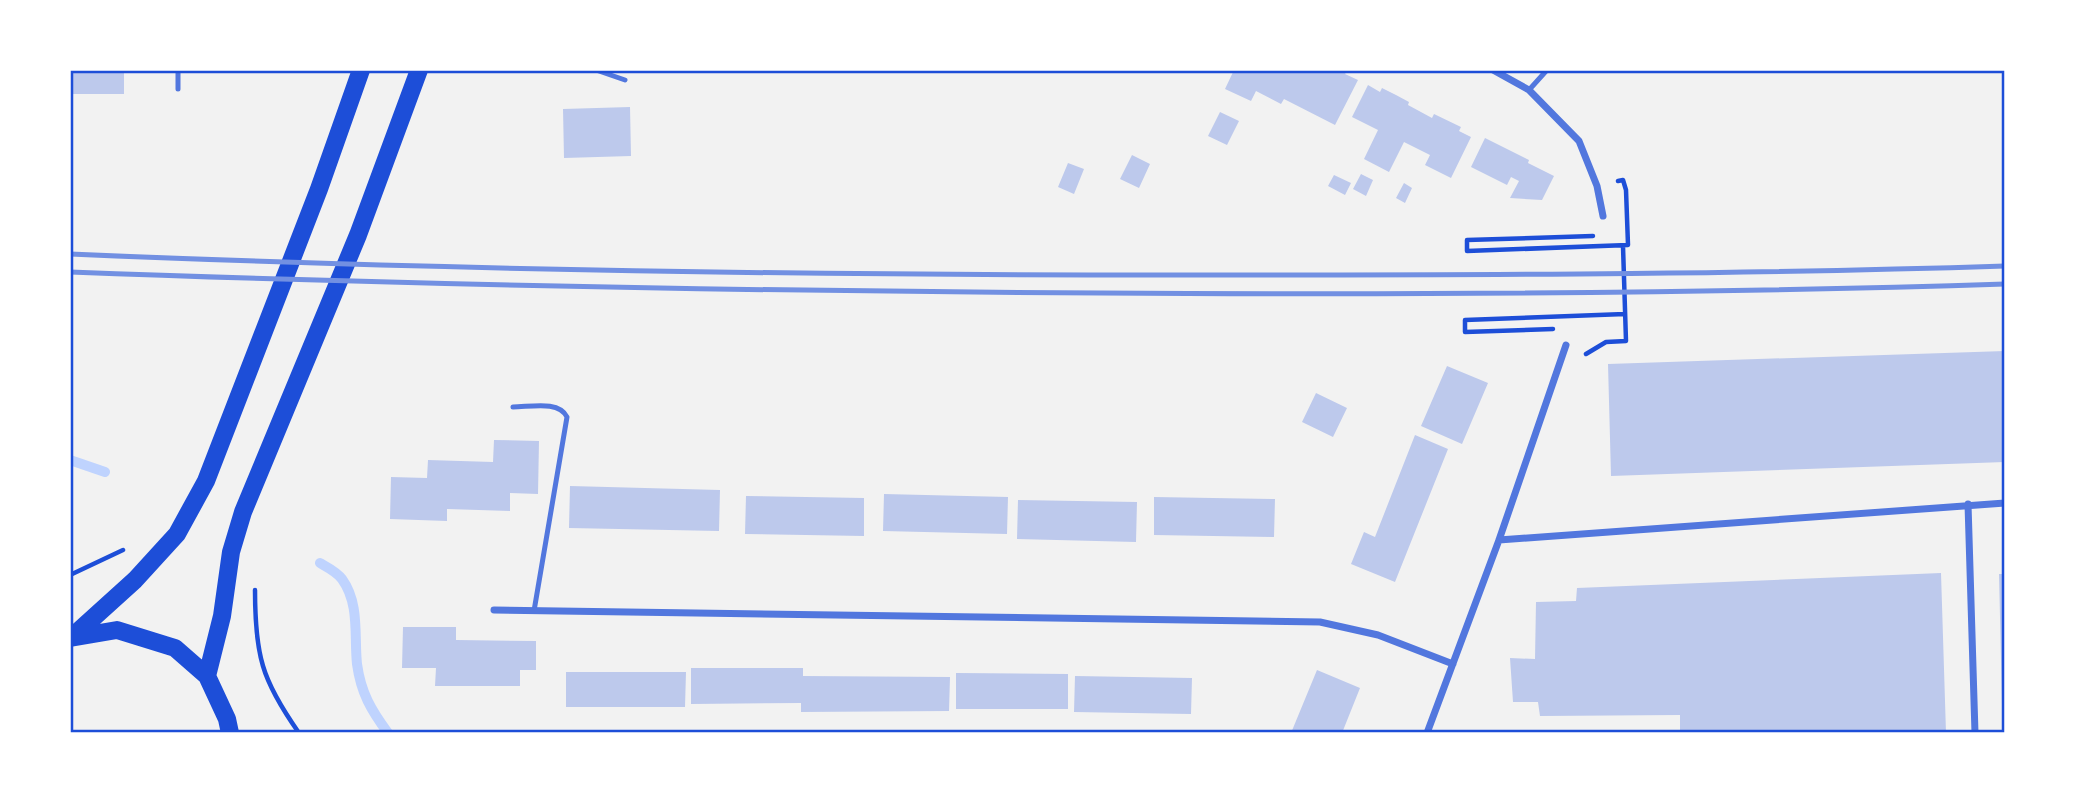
<svg xmlns="http://www.w3.org/2000/svg" width="2075" height="803" font-family="'Fira Sans Condensed',sans-serif">
  <style>
    .lines { fill: none; stroke-linecap: round; stroke-linejoin: round }
    .stream { stroke: #bfd3fe; stroke-width: 10 }
    .building { fill: #bdc9ec }
    .path { stroke: #1d4ed8; stroke-width: 4.5 }
    .service { stroke: #5277de; stroke-width: 5 }
    .minor { stroke: #5277de; stroke-width: 7 }
    .primary { stroke: #1d4ed8; stroke-width: 18 }
    .rail { stroke: #7290e2; stroke-width: 5 }
    .neatline { fill: none; stroke: #1d4ed8; stroke-width: 2.5 }
  </style>
  <rect width="100%" height="100%" fill="#f2f2f2"/>
  <g class="lines">
    <path class="stream" d="M 70,460 L 105,472
      M 320,563 C 327,567 337,572 342,579 C 360,604 354,636 357,664 C 361,693 371,710 388,733"/>
  </g>
  <path class="building" d="M 70,70 L 124,70 L 124,94 L 70,94 Z
    M 1234,70 L 1348,70 L 1345,74 L 1358,80 L 1335,125 L 1284,99 L 1281,104 L 1256,91 L 1251,101 L 1225,89 Z
    M 1368,85 L 1380,92 L 1382,88 L 1396,95 L 1409,102 L 1408,105 L 1432,118 L 1434,114 L 1461,127 L 1459,131 L 1471,137 L 1451,178 L 1425,165 L 1430,155 L 1404,142 L 1389,172 L 1364,159 L 1378,130 L 1352,117 Z
    M 630,107 L 631,156 L 564,158 L 563,109 Z
    M 1220,112 L 1239,121 L 1227,145 L 1208,136 Z
    M 1485,138 L 1529,160 L 1528,163 L 1554,176 L 1542,200 L 1510,198 L 1519,181 L 1511,177 L 1507,185 L 1471,167 Z
    M 1132,155 L 1150,164 L 1139,188 L 1120,179 Z
    M 1068,163 L 1084,169 L 1074,194 L 1058,187 Z
    M 1361,174 L 1373,180 L 1366,196 L 1353,189 Z
    M 1334,175 L 1351,183 L 1345,195 L 1328,186 Z
    M 1404,183 L 1412,188 L 1405,203 L 1396,198 Z
    M 2005,351 L 2005,462 L 1611,476 L 1608,364 Z
    M 1447,366 L 1488,383 L 1462,444 L 1421,426 Z
    M 1316,393 L 1347,408 L 1333,437 L 1302,422 Z
    M 1415,435 L 1448,449 L 1395,582 L 1351,564 L 1364,532 L 1375,537 Z
    M 494,440 L 539,441 L 538,494 L 510,493 L 510,511 L 447,509 L 447,521 L 390,519 L 391,477 L 427,478 L 428,460 L 493,462 Z
    M 570,486 L 720,490 L 719,531 L 569,528 Z
    M 884,494 L 1008,497 L 1007,534 L 883,531 Z
    M 746,496 L 864,498 L 864,536 L 745,534 Z
    M 1154,497 L 1275,499 L 1274,537 L 1154,535 Z
    M 1018,500 L 1137,502 L 1136,542 L 1017,539 Z
    M 1941,573 L 1946,733 L 1680,733 L 1680,715 L 1540,716 L 1538,702 L 1513,702 L 1510,658 L 1535,659 L 1536,602 L 1576,601 L 1577,588 Z
    M 1999,574 L 2005,574 L 2005,704 L 2002,704 Z
    M 403,627 L 456,627 L 456,640 L 536,641 L 536,670 L 520,670 L 520,686 L 435,686 L 436,668 L 402,668 Z
    M 691,668 L 803,668 L 803,676 L 950,677 L 949,711 L 801,712 L 801,703 L 691,704 Z
    M 1317,670 L 1360,688 L 1342,733 L 1291,733 Z
    M 566,672 L 686,672 L 685,707 L 566,707 Z
    M 956,673 L 1068,674 L 1068,709 L 956,709 Z
    M 1075,676 L 1192,678 L 1191,714 L 1074,712 Z"/>
  <g class="lines">
    <path class="path" d="M 1593,236 L 1467,240 L 1467,251 L 1628,245 L 1626,190 L 1623,180 L 1618,181
      M 1553,329 L 1465,332 L 1465,320 L 1625,314
      M 1586,354 L 1606,342 L 1626,341 L 1623,246
      M 70,575 L 123,550
      M 255,590 C 255,614 256,643 263,666 C 270,690 285,713 299,733"/>
    <path class="service" d="M 178,70 L 178,89
      M 596,70 L 625,80
      M 1529,90 L 1547,70
      M 513,407 C 530,407 559,400 567,417 L 534,611"/>
    <path class="minor" d="M 1493,70 L 1529,90 L 1579,141 L 1597,186 L 1603,216
      M 1968,504 L 1975,733
      M 1499,540 L 2005,503
      M 494,610 L 1320,622 L 1378,635 L 1453,664
      M 1427,733 L 1499,540 L 1566,345"/>
    <path class="primary" d="M 72,637 L 135,580 L 177,534 L 206,481 L 319,189 L 361,70
      M 70,638 L 117,630 L 175,648 L 207,676 L 227,719 L 230,733
      M 207,676 L 222,616 L 231,552 L 243,512 L 358,235 L 419,70"/>
    <path class="rail" d="M 70,254 C 465,271 861,276 1256,275 C 1506,275 1755,274 2005,266
      M 70,272 C 413,285 757,291 1101,293 C 1402,295 1704,294 2005,284"/>
  </g>
  <rect width="2075" height="803" fill="none" stroke="#ffffff" stroke-width="144"/>
  <rect x="72" y="72" width="1931" height="659" class="neatline"/>
</svg>
